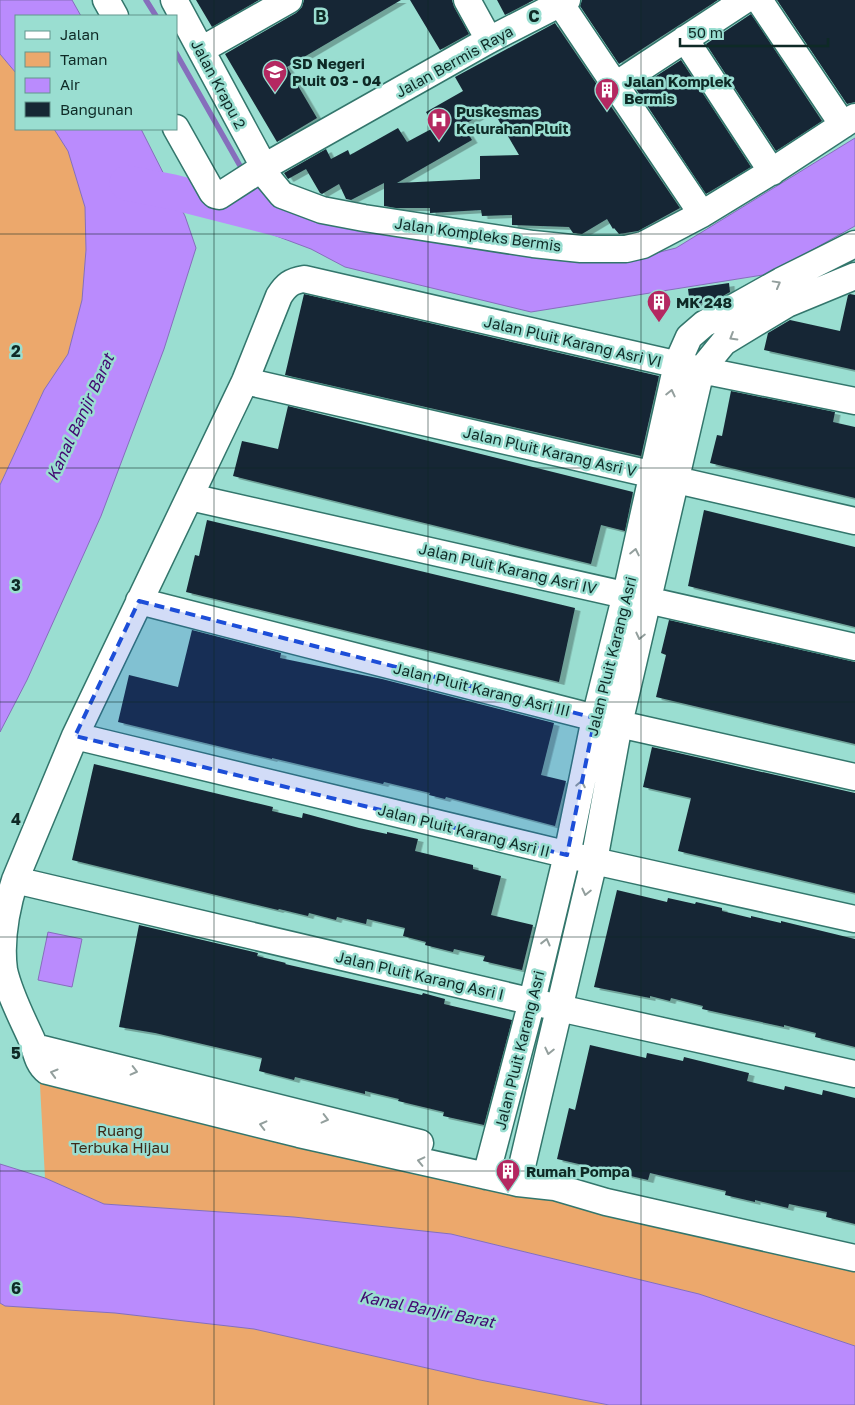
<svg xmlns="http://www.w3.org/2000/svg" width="855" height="1405" font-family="'Golos Text',sans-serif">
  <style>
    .green { fill: #eca86c }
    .water { fill: #ba8bfd; stroke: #866ebc }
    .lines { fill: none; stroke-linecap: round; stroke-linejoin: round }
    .stream { stroke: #866ebc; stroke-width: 5.5 }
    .river { stroke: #ba8bfd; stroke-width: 35 }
    .building { fill: #162734; fill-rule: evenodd; filter: url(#shadow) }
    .minor-casing { stroke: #33766c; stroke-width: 29 }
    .minor { stroke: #fff; stroke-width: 26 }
    .oneway { stroke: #939f9d }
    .marked { fill: #1d4ed8; fill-opacity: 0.2; stroke: #1d4ed8; stroke-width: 4; stroke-dasharray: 10 6; stroke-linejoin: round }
    .grid { fill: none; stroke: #0e2a26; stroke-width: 1; stroke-opacity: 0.55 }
    .labels { text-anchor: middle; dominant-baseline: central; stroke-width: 5; stroke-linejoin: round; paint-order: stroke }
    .street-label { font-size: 15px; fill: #0e2a26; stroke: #9aded1 }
    .poi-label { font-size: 15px; font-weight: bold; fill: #0e2a26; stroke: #9aded1; text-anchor: start }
    .park-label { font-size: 15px; fill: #3d2a19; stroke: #9aded1 }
    .water-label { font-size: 16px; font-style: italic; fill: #410670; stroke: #9aded1 }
    .grid-label { font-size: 16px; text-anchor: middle; font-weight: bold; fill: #0e2a26; stroke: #9aded1; stroke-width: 5; stroke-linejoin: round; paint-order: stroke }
  </style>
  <defs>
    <filter id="shadow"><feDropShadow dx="5.5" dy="3" stdDeviation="0" flood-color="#0004"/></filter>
  </defs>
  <rect width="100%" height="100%" fill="#9aded1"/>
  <path class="green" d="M 0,54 L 16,73 L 16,129 L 54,129 L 68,151 L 85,207 L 86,250 L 82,300 L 68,354 L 44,390 L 0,485 Z
    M 38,1048 L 855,1271 L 855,1346 L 699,1294 L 451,1234 L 294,1217 L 104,1204 L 45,1178 Z
    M 0,1303 L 5,1306 L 115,1313 L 254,1329 L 480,1380 L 609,1405 L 0,1405 Z"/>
  <path class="water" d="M 0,0 L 72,0 L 81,16 L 16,16 L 16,73 L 0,54 Z
    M 54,129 L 141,129 L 185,216 L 196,248 L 164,349 L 101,516 L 27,680 L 0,732 L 0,485 L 44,390 L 68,354 L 82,300 L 86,250 L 85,207 L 68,151 Z
    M 855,138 L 855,226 L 769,274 L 531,312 L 345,267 L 311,249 L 247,225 L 243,190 L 264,175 L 278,196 L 648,255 L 676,248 Z
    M 48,932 L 82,939 L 72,987 L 38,980 Z
    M 0,1164 L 45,1178 L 104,1204 L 294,1217 L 451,1234 L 699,1294 L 855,1346 L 855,1405 L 609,1405 L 480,1380 L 254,1329 L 115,1313 L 5,1306 L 0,1303 Z"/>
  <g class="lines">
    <path class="stream" d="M 146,0 L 156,16
      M 176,53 L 243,171"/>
    <path class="river" d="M 127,183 L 173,192 L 290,222"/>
  </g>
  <path class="building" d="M 196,0 L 259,0 L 212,27 Z
    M 304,0 L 401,0 L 287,67 L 317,118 L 277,142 L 225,54 L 296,13 L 302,7 Z
    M 410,0 L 452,0 L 454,7 L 469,34 L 440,50 Z
    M 497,0 L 534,0 L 505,15 Z
    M 582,0 L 718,0 L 619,64 L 580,6 Z
    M 777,0 L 855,0 L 855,102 L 847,104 Z
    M 751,14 L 822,121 L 776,151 L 706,44 Z
    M 555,23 L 600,89 L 602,95 L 606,99 L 680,208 L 638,231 L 619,234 L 614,228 L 613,229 L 607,219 L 582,234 L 573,233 L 569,227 L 512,225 L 512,215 L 482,216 L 481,210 L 430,213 L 430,208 L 396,208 L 384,206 L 384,183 L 351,200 L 346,199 L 339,184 L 322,194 L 320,193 L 306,169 L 288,179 L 284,173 L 326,149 L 331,159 L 348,150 L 350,155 L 398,128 L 407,142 L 435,127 L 426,112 L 463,91 L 455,77 ZM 492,109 L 519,155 L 480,156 L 480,179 L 397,183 L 472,140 L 463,125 Z
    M 681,60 L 751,167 L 706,194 L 636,89 Z
    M 729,283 L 730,292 L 714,301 L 690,305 L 688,289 Z
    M 304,294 L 659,376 L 641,456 L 285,375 Z
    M 850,294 L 855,295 L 855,370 L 764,350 L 768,333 L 790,320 L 840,331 L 848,295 Z
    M 731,391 L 835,412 L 833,422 L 855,427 L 855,498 L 710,463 L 717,435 L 722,436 Z
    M 288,406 L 633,492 L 625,531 L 601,525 L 591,564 L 233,476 L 242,441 L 278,449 Z
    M 704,510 L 855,547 L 855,627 L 688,586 Z
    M 207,520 L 575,608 L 559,682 L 186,592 L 195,555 L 199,556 Z
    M 669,620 L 855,662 L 855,744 L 656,697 L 666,655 L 661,653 Z
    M 192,630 L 281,653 L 280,658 L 382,679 L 554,723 L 541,775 L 566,781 L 555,826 L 446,797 L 445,799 L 429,795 L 430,793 L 384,782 L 383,784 L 272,758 L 272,759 L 118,722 L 129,675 L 178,687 Z
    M 652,747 L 855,793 L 855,893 L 678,851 L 691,798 L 643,787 Z
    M 94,764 L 273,807 L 272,811 L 302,818 L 303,813 L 359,828 L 387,834 L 387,832 L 418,839 L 415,851 L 473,865 L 473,869 L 501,876 L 491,915 L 533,925 L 522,970 L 483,961 L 485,956 L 454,949 L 453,952 L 425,945 L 426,942 L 403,936 L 405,928 L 367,919 L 366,924 L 337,917 L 336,920 L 309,913 L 308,916 L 279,909 L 278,910 L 72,860 Z
    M 617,890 L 667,902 L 668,898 L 695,904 L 696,902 L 722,908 L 722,911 L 751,918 L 751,916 L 781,923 L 781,921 L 855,939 L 855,1047 L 815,1037 L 816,1033 L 784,1025 L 784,1027 L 702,1009 L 703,1006 L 671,998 L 670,1001 L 650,996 L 650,998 L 594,987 Z
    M 139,925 L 258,953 L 257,956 L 286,963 L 285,964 L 422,995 L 423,993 L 445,999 L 444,1004 L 512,1020 L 484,1125 L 443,1116 L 444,1112 L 398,1101 L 399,1099 L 365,1091 L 365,1094 L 295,1077 L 294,1080 L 259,1071 L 262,1058 L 155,1033 L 119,1027 Z
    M 590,1045 L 646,1058 L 647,1053 L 683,1061 L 684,1057 L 749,1073 L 747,1081 L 784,1090 L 785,1086 L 822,1095 L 823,1090 L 855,1098 L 855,1224 L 826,1217 L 827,1212 L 789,1204 L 788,1208 L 755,1200 L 755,1202 L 725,1195 L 726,1191 L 650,1173 L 648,1180 L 557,1159 L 569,1108 L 575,1110 Z"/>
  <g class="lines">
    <defs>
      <path id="minor" d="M 106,0 L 115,16
        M 174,0 L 264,167 L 268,178 L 282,195 L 322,210 L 364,218 L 533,244 L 581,249 L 626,249 L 643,245 L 702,214 L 774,170 L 855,117
        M 467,0 L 489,40
        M 759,0 L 843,125
        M 560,3 L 702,214
        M 685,39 L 772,172
        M 201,50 L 289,0
        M 614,86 L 745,0
        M 176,128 L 212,192 L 215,195 L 219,196 L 264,167 L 489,40 L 567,0
        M 245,381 L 855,521
        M 855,401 L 701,370 L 304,279 C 291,281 286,285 279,296 L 245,381 L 75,736 L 15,880 C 6,909 0,940 4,970 C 9,993 21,1016 31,1038 C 36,1049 37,1064 47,1071 L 299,1134 L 518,1183 L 555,1187 L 606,1202 L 855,1258
        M 190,497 L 855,647
        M 139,601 L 619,724 L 855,777
        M 75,736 L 594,861 L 855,919
        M 15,880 L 559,1008 L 855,1074
        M 35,1047 L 420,1143
        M 486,1176 L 532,1001 L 567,855 L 595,718 L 626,594 L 677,364 L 689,337 L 704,324 L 781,281 L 855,244
        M 518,1183 L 594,861 L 619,724 L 701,370 L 724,342 L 787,304 L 855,276"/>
    </defs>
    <use href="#minor" class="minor-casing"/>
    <use href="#minor" class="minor"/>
  </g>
  <defs><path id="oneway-chevron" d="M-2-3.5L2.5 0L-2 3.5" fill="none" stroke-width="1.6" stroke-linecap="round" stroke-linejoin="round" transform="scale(1.25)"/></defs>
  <g class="oneway">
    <use href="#oneway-chevron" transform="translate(777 284) rotate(-29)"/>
    <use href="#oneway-chevron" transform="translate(733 337) rotate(149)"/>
    <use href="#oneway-chevron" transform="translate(671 393) rotate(-77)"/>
    <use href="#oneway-chevron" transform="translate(635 552) rotate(-78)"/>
    <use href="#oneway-chevron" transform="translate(640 636) rotate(103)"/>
    <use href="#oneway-chevron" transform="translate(581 784) rotate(-79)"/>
    <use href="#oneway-chevron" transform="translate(586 892) rotate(103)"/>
    <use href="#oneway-chevron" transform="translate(546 942) rotate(-76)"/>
    <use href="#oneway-chevron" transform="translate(549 1051) rotate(103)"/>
    <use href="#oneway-chevron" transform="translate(134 1071) rotate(14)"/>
    <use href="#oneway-chevron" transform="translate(54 1073) rotate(-164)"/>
    <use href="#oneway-chevron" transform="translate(325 1119) rotate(14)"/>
    <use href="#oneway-chevron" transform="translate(263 1125) rotate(-166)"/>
    <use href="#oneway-chevron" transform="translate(421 1161) rotate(-167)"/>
  </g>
  <path class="marked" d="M 139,601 L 595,718 L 567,855 L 75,736 Z"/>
  <path class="grid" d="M 214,0 L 214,1405M 428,0 L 428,1405M 641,0 L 641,1405M 0,234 L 855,234M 0,468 L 855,468M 0,702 L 855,702M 0,937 L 855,937M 0,1171 L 855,1171"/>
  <defs>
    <symbol id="school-pin" viewBox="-11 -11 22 30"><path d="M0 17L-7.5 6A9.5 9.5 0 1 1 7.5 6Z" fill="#b42861" stroke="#9aded1"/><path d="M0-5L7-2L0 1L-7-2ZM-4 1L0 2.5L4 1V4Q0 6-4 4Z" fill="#fff"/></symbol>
    <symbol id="building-pin" viewBox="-11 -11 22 30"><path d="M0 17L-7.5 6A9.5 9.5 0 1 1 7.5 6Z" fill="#b42861" stroke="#9aded1"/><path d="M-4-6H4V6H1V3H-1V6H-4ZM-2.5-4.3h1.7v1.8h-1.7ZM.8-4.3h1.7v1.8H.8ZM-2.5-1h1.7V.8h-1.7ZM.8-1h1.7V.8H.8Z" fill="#fff"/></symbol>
    <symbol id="hospital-pin" viewBox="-11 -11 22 30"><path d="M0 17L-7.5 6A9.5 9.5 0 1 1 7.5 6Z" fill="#b42861" stroke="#9aded1"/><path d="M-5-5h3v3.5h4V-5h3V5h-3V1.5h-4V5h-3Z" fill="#fff"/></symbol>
  </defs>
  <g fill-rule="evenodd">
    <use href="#school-pin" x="261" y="58" width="28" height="38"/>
    <use href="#building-pin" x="593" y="76" width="28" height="38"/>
    <use href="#hospital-pin" x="425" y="106" width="28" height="38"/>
    <use href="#building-pin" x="645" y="288" width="28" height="38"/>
    <use href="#building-pin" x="494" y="1157" width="28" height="38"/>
  </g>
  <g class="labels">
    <g class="street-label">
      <text transform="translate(454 61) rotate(-29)">Jalan Bermis Raya</text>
      <text transform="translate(219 84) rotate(62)">Jalan Krapu 2</text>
      <text transform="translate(478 234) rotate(8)">Jalan Kompleks Bermis</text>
      <text transform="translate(573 341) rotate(13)">Jalan Pluit Karang Asri VI</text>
      <text transform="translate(550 451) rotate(13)">Jalan Pluit Karang Asri V</text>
      <text transform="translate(508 568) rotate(13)">Jalan Pluit Karang Asri IV</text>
      <text transform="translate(611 656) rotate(-76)">Jalan Pluit Karang Asri</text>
      <text transform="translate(482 689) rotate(14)">Jalan Pluit Karang Asri III</text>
      <text transform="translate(464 830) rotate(14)">Jalan Pluit Karang Asri II</text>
      <text transform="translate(420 975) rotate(13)">Jalan Pluit Karang Asri I</text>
      <text transform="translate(519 1050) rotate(-76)">Jalan Pluit Karang Asri</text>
    </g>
    <g class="poi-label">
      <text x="292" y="63">SD Negeri<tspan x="292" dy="17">Pluit 03 - 04</tspan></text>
      <text x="624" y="81">Jalan Komplek<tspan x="624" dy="17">Bermis</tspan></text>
      <text x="456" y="111">Puskesmas<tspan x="456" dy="17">Kelurahan Pluit</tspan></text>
      <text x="676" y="302">MK 248</text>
      <text x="526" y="1171">Rumah Pompa</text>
    </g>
    <g class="park-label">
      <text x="120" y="1130">Ruang<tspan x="120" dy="17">Terbuka Hijau</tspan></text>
    </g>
    <g class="water-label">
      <text transform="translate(80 417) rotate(-65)">Kanal Banjir Barat</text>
      <text transform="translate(427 1309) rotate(11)">Kanal Banjir Barat</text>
    </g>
  </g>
  <g class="grid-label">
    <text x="321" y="22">B</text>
    <text x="534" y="22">C</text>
    <text x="16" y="357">2</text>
    <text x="16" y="591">3</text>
    <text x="16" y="825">4</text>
    <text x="16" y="1059">5</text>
    <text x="16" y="1294">6</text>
  </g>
  <rect x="15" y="15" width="162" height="115" fill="#9aded1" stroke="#62968d"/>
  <rect x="25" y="31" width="25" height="8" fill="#ffffff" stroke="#62968d"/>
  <text x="60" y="40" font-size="15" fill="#0e2a26">Jalan</text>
  <rect x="25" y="52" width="25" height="15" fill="#eca86c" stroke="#62968d"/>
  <text x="60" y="65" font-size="15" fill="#0e2a26">Taman</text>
  <rect x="25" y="78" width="25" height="15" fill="#ba8bfd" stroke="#62968d"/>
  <text x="60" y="90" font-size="15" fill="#0e2a26">Air</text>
  <rect x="25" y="102" width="25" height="15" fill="#162734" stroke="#62968d"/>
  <text x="60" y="115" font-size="15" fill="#0e2a26">Bangunan</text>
  <path d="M680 38v8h148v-8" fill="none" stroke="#0e2a26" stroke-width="2.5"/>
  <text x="688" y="38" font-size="15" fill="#0e2a26" stroke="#9aded1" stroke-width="4" paint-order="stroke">50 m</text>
</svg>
